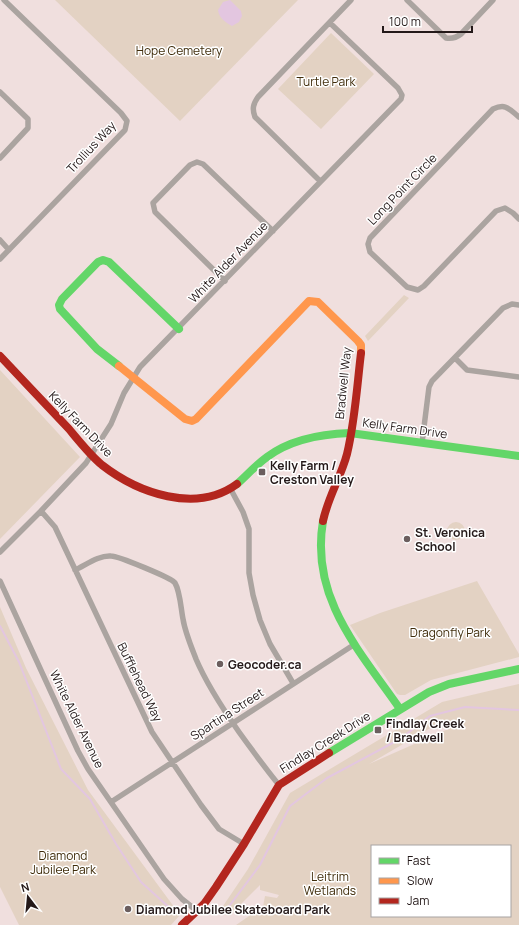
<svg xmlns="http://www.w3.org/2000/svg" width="519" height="925" font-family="Manrope,sans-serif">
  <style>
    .green { fill: #e3d2c3; fill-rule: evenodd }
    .water { fill: #e3c6e0 }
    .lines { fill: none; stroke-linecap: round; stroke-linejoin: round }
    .stream { stroke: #e3c6e0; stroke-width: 2 }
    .street { stroke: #aba4a0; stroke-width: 5.5 }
    .fast { stroke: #63d668; stroke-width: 8 }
    .slow { stroke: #ff974d; stroke-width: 8 }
    .jam { stroke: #b3261e; stroke-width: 8 }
    .poi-dot { fill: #6b5e5e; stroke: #fff; stroke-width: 1.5 }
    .labels { text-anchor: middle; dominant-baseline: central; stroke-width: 3; stroke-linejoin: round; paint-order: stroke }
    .park-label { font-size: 12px; fill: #3f2c0a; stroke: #fff }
    .street-label { font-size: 12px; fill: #241919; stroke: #fff }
    .poi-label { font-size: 12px; font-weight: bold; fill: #241919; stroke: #fff; text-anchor: start }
  </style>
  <rect width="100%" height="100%" fill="#f0dfde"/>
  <path class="green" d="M 55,0 L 298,0 L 180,121 Z
    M 331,33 L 374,74 L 321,129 L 278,89 Z
    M 404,295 L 409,298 L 368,341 L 365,336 Z
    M 0,370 L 80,457 L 0,539 Z
    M447 531a9 9 0 1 1 18 0a9 9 0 1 1-18 0Z
    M 477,581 L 519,654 L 519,657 L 431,680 L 405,695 L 400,695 L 397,694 L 350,625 L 380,613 Z
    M 0,607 L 26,668 L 88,790 L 180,915 L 171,925 L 19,925 L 0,887 Z
    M 519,684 L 519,925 L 236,925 L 258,910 L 262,912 L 265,896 L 277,898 L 279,895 L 260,890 L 260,885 L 229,916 L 219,912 L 248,869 L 290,793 L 442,702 ZM 462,722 L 462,723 L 369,764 L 439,723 ZM 372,846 L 510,846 L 510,916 L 372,916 Z"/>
  <path class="water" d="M 230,0 L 241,11 L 242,16 L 239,22 L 232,26 C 225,22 219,18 218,10 L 223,2 Z"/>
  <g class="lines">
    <path class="stream" d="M 0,626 L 19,662 L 61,769 L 90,799 L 116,844 L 141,882 L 172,910
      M 224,913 L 260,865 L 290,806 L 327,778 L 400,739 L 430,716 L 465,707 L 519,710"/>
    <path class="street" d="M 407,0 L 446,38 C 452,39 456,38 461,34 L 493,0
      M 0,92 L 28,119 L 28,128 L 0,158
      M 519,117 C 509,109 506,103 493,109 L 370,238 L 368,244 L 370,252 L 407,287 L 418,290 L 424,286 L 496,211 L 505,208 L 513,213 L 519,219
      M 320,181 L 255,117 C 252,109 253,104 258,97 L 351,0
      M 0,240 L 9,250
      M 0,259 L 125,130 L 127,121 L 121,113 L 4,0
      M 225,281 L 155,212 L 153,203 L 190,165 L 197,162 L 203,164 L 273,231
      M 455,358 L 467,370 L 519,377
      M 422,443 L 429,387 L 432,381 L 503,308 L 512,304 L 519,305
      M 230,488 L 243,512 L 249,529 L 249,573 L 253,595 L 260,620 L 270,644 L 293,683
      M 41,511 L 55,527 L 152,732 L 201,805 L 219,829 L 244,844
      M 0,552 L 41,511 L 86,463 L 111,424 L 124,393 L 140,367 L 401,99 L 402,95 L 398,88 L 330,23
      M 75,570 C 86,565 99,555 111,556 C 118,556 172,578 175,583 C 180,591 181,609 183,619 C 185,632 191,646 196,659 C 207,685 223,709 239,732 C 252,750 265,768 279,785
      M 0,581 L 78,751 L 88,769 L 164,879 L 182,899 L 197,911
      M 111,802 L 355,644"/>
    <path class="fast" d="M 119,366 L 97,349 L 60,309 L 59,305 L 62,299 L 98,262 L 103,260 L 109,262 L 179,329
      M 237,484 C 247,475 256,465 267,457 C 291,439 321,434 350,433 L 519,456
      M 323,521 C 310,598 359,650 400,709
      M 329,753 L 429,692 L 449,684 L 519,669"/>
    <path class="slow" d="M 119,366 L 185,419 L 192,421 L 196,419 L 309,301 L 318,302 L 358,341 L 361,345 L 361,353"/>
    <path class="jam" d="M 0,356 C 23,380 46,405 69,429 C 79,441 90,455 102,465 C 138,493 196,514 237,484
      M 323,521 C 328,497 341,477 347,454 C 355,421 357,386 361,353
      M 182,925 L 204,904 L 216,887 L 244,844 L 279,785 L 329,753"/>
  </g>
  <g class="poi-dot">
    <rect x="258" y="468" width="8" height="8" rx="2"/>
    <circle cx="407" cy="539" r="4"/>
    <circle cx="220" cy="664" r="4"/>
    <rect x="374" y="726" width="8" height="8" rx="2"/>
    <circle cx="128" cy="909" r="4"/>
  </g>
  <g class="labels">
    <g class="park-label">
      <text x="179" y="50">Hope Cemetery</text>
      <text x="326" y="81">Turtle Park</text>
      <text x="450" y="632">Dragonfly Park</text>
      <text x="63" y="855">Diamond<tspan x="63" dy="14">Jubilee Park</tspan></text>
      <text x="330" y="876">Leitrim<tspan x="330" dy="14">Wetlands</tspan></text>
    </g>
    <g class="street-label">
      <text transform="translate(91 147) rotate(-47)">Trollius Way</text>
      <text transform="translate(402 189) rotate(-46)">Long Point Circle</text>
      <text transform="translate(228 262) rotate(-46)">White Alder Avenue</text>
      <text transform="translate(343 383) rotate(-84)">Bradwell Way</text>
      <text transform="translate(81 424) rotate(46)">Kelly Farm Drive</text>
      <text transform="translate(405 428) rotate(8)">Kelly Farm Drive</text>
      <text transform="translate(140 682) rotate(64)">Bufflehead Way</text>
      <text transform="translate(227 714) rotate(-33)">Spartina Street</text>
      <text transform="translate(77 719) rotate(64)">White Alder Avenue</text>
      <text transform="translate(325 742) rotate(-32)">Findlay Creek Drive</text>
    </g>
    <g class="poi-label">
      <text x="270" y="465">Kelly Farm /<tspan x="270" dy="14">Creston Valley</tspan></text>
      <text x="415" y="532">St. Veronica<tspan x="415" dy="14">School</tspan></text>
      <text x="228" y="664">Geocoder.ca</text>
      <text x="386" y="723">Findlay Creek<tspan x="386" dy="14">/ Bradwell</tspan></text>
      <text x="136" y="909">Diamond Jubilee Skateboard Park</text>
    </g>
  </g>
  <rect x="371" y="845" width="140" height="72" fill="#ffffff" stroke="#a7a3a3"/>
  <rect x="379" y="858" width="20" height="6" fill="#63d668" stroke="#a7a3a3"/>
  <text x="407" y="865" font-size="12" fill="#241919">Fast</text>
  <rect x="379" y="878" width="20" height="6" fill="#ff974d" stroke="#a7a3a3"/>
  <text x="407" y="885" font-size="12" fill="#241919">Slow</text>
  <rect x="379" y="898" width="20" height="6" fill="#b3261e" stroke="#a7a3a3"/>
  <text x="407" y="905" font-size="12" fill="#241919">Jam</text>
  <g transform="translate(28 897) rotate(344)" stroke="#ffffff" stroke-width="3" paint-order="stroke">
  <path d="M0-3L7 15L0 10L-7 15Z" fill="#241919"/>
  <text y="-6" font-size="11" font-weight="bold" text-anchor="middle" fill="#241919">N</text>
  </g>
  <path d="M383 26v6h89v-6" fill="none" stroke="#241919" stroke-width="2"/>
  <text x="389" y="26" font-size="12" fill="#241919" stroke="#ffffff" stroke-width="3" paint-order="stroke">100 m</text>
</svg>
